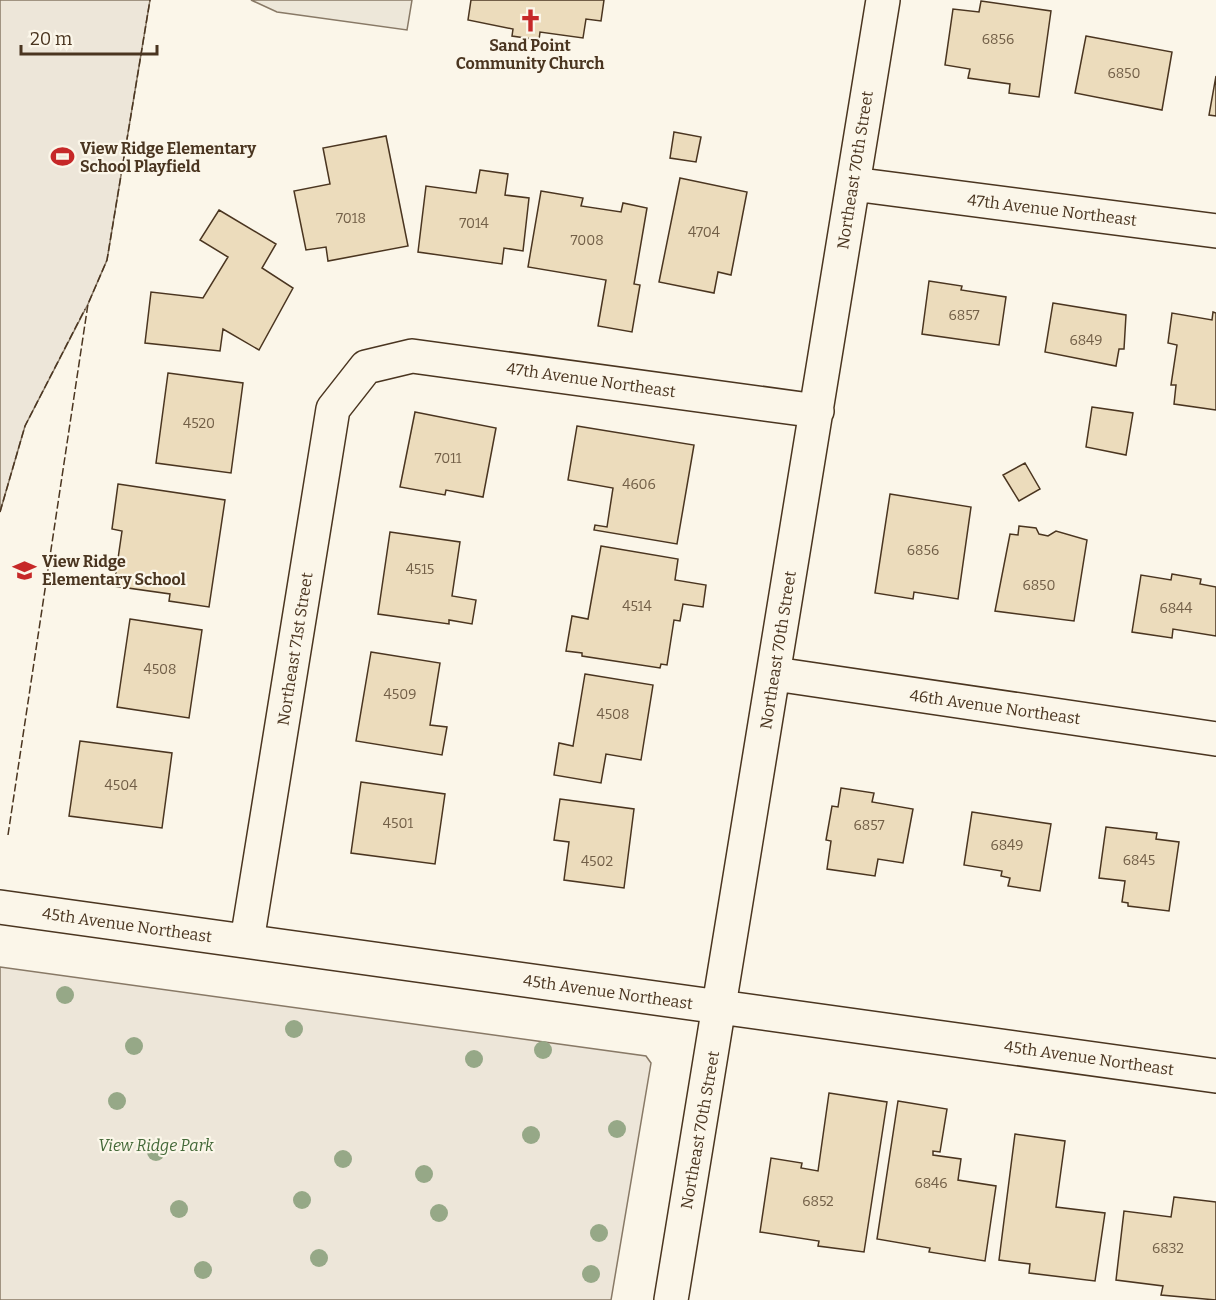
<svg xmlns="http://www.w3.org/2000/svg" width="1216" height="1300" font-family="Bitter,serif">
  <style>
    .green { fill: #ede6d9; stroke: #887966; stroke-width: 1.5 }
    .parking { fill: #ede7d9; stroke: #887966; stroke-width: 1.5 }
    .building { fill: #ecdcbc; stroke: #4a3520; stroke-width: 1.5 }
    .lines { fill: none; stroke-linecap: round; stroke-linejoin: round }
    .minor-casing { stroke: #4a3520; stroke-width: 36 }
    .minor { stroke: #fbf6e9; stroke-width: 33 }
    .fence { stroke: #4a3520; stroke-width: 1.5; stroke-dasharray: 8 3; stroke-linecap: butt }
    .tree { fill: #96a887 }
    .labels { text-anchor: middle; dominant-baseline: central; stroke-width: 4.5; stroke-linejoin: round; paint-order: stroke }
    .number-label { font-size: 14px; fill: #725f47 }
    .poi-label { font-size: 16px; font-weight: bold; fill: #4a3520; stroke: #fbf6e9; text-anchor: start }
    .street-label { font-size: 16px; fill: #4a3520; stroke: #fbf6e9 }
    .park-label { font-size: 16px; font-style: italic; fill: #436837; stroke: #fbf6e9 }
  </style>
  <rect width="100%" height="100%" fill="#fbf6e9"/>
  <path class="green" d="M 0,0 L 150,0 L 107,260 L 88,304 L 25,426 L 0,512 Z
    M 0,967 L 646,1056 L 651,1063 L 611,1300 L 0,1300 Z"/>
  <path class="parking" d="M 251,0 L 412,0 L 407,30 L 277,12 Z"/>
  <path class="building" d="M 471,0 L 604,0 L 601,21 L 586,19 L 583,38 L 540,32 L 539,40 L 512,36 L 513,29 L 468,20 Z
    M 981,1 L 1051,11 L 1039,97 L 1009,93 L 1010,84 L 968,78 L 970,69 L 945,65 L 953,9 L 979,12 Z
    M 1086,36 L 1172,52 L 1162,110 L 1075,93 Z
    M 1216,76 L 1216,116 L 1209,115 Z
    M 674,132 L 701,137 L 696,162 L 670,158 Z
    M 386,136 L 408,246 L 328,261 L 326,247 L 306,250 L 294,191 L 330,184 L 323,148 Z
    M 480,170 L 508,174 L 505,195 L 529,198 L 523,251 L 504,248 L 502,264 L 418,252 L 426,186 L 476,193 Z
    M 680,178 L 747,192 L 731,275 L 718,272 L 714,293 L 659,282 Z
    M 541,191 L 583,198 L 581,206 L 621,212 L 623,203 L 647,208 L 634,284 L 640,285 L 632,332 L 598,326 L 606,280 L 528,267 Z
    M 219,210 L 276,244 L 262,268 L 293,288 L 259,350 L 223,329 L 220,351 L 145,343 L 151,292 L 203,298 L 228,257 L 200,240 Z
    M 929,281 L 962,286 L 961,290 L 1006,297 L 999,345 L 922,334 Z
    M 1053,303 L 1126,315 L 1124,349 L 1119,349 L 1116,366 L 1045,352 Z
    M 1213,312 L 1216,313 L 1216,410 L 1174,404 L 1176,385 L 1171,385 L 1177,345 L 1168,343 L 1172,313 L 1212,320 Z
    M 168,373 L 243,383 L 231,473 L 156,463 Z
    M 1092,407 L 1133,413 L 1126,455 L 1086,447 Z
    M 415,412 L 496,428 L 483,497 L 446,490 L 445,495 L 400,487 Z
    M 577,426 L 694,445 L 677,544 L 594,530 L 595,525 L 607,527 L 613,488 L 568,480 Z
    M 1025,463 L 1040,489 L 1019,501 L 1003,475 Z
    M 118,484 L 225,500 L 209,607 L 169,601 L 170,594 L 114,586 L 122,531 L 112,529 Z
    M 890,494 L 971,507 L 958,599 L 914,592 L 913,599 L 875,593 Z
    M 1019,526 L 1036,528 L 1039,534 L 1048,536 L 1056,531 L 1087,540 L 1074,621 L 995,611 L 1010,534 L 1018,535 Z
    M 390,532 L 460,542 L 452,596 L 476,600 L 472,624 L 449,620 L 449,624 L 378,614 Z
    M 601,546 L 678,559 L 675,580 L 706,585 L 703,607 L 683,604 L 680,621 L 674,620 L 667,665 L 661,664 L 660,668 L 582,656 L 582,653 L 566,651 L 572,616 L 588,619 Z
    M 1172,574 L 1201,579 L 1200,584 L 1216,587 L 1216,636 L 1173,629 L 1172,638 L 1132,632 L 1141,575 L 1171,580 Z
    M 130,619 L 202,630 L 189,718 L 117,707 Z
    M 371,652 L 440,663 L 430,725 L 447,727 L 442,755 L 356,741 Z
    M 585,674 L 653,685 L 641,760 L 606,754 L 601,783 L 554,775 L 559,743 L 573,746 Z
    M 80,741 L 172,753 L 162,828 L 69,816 Z
    M 361,782 L 445,794 L 435,864 L 351,853 Z
    M 841,788 L 874,793 L 872,802 L 913,809 L 903,863 L 878,859 L 875,876 L 827,869 L 831,841 L 826,840 L 832,806 L 838,807 Z
    M 560,799 L 634,809 L 624,888 L 564,880 L 569,842 L 554,840 Z
    M 972,812 L 1051,824 L 1040,891 L 1008,886 L 1010,878 L 1001,876 L 1002,871 L 964,865 Z
    M 1106,827 L 1157,833 L 1156,839 L 1179,842 L 1169,911 L 1128,906 L 1128,903 L 1122,902 L 1125,881 L 1099,878 Z
    M 829,1093 L 887,1102 L 864,1252 L 818,1246 L 819,1241 L 760,1232 L 771,1158 L 802,1163 L 801,1168 L 818,1171 Z
    M 898,1101 L 947,1109 L 940,1152 L 933,1151 L 933,1155 L 961,1159 L 958,1180 L 996,1186 L 985,1261 L 929,1252 L 930,1248 L 877,1239 Z
    M 1015,1134 L 1065,1141 L 1056,1207 L 1105,1213 L 1095,1281 L 1029,1273 L 1030,1264 L 999,1260 Z
    M 1174,1197 L 1216,1202 L 1216,1300 L 1161,1295 L 1163,1286 L 1116,1280 L 1124,1211 L 1171,1217 Z"/>
  <g class="lines">
    <defs>
      <path id="minor" d="M 853,184 L 1216,231
        M 775,674 L 1216,739
        M 0,907 L 1216,1076
        M 247,941 L 333,409 L 366,367 L 412,356 L 817,411
        M 671,1300 L 883,0"/>
    </defs>
    <use href="#minor" class="minor-casing"/>
    <use href="#minor" class="minor"/>
    <path class="fence" d="M 0,512 L 25,426 L 85,309
      M 8,835 L 88,304 L 107,260 L 150,0"/>
  </g>
  <g class="tree">
    <circle cx="65" cy="995" r="9"/>
    <circle cx="294" cy="1029" r="9"/>
    <circle cx="134" cy="1046" r="9"/>
    <circle cx="543" cy="1050" r="9"/>
    <circle cx="474" cy="1059" r="9"/>
    <circle cx="117" cy="1101" r="9"/>
    <circle cx="617" cy="1129" r="9"/>
    <circle cx="531" cy="1135" r="9"/>
    <circle cx="156" cy="1152" r="9"/>
    <circle cx="343" cy="1159" r="9"/>
    <circle cx="424" cy="1174" r="9"/>
    <circle cx="302" cy="1200" r="9"/>
    <circle cx="179" cy="1209" r="9"/>
    <circle cx="439" cy="1213" r="9"/>
    <circle cx="599" cy="1233" r="9"/>
    <circle cx="319" cy="1258" r="9"/>
    <circle cx="203" cy="1270" r="9"/>
    <circle cx="591" cy="1274" r="9"/>
  </g>
  <defs>
    <symbol id="church-bare" viewBox="-9 -9 18 18"><path d="M-1.2-6h2.4v3.5h3.3v2.4h-3.3V6h-2.4V-.1h-3.3v-2.4h3.3Z" fill="#c62828" stroke="#fbf6e9" stroke-width="2.5" paint-order="stroke"/></symbol>
    <symbol id="stadium-bare" viewBox="-9 -9 18 18"><path d="M0-5a6.5 5 0 1 0 0 10a6.5 5 0 1 0 0-10ZM-3.5-1.8h7v3.6h-7Z" fill="#c62828" stroke="#fbf6e9" stroke-width="2.5" paint-order="stroke"/></symbol>
    <symbol id="school-bare" viewBox="-9 -9 18 18"><path d="M0-5L7-2L0 1L-7-2ZM-4 1L0 2.5L4 1V4Q0 6-4 4Z" fill="#c62828" stroke="#fbf6e9" stroke-width="2.5" paint-order="stroke"/></symbol>
  </defs>
  <g fill-rule="evenodd">
    <use href="#church-bare" x="514" y="4" width="33" height="33"/>
    <use href="#stadium-bare" x="46" y="140" width="33" height="33"/>
    <use href="#school-bare" x="8" y="554" width="33" height="33"/>
  </g>
  <g class="labels">
    <g class="number-label">
      <text x="998" y="39">6856</text>
      <text x="1124" y="73">6850</text>
      <text x="351" y="218">7018</text>
      <text x="474" y="223">7014</text>
      <text x="704" y="232">4704</text>
      <text x="587" y="240">7008</text>
      <text x="964" y="315">6857</text>
      <text x="1086" y="340">6849</text>
      <text x="199" y="423">4520</text>
      <text x="448" y="458">7011</text>
      <text x="639" y="484">4606</text>
      <text x="923" y="550">6856</text>
      <text x="420" y="569">4515</text>
      <text x="1039" y="585">6850</text>
      <text x="637" y="606">4514</text>
      <text x="1176" y="608">6844</text>
      <text x="160" y="669">4508</text>
      <text x="400" y="694">4509</text>
      <text x="613" y="714">4508</text>
      <text x="121" y="785">4504</text>
      <text x="398" y="823">4501</text>
      <text x="869" y="825">6857</text>
      <text x="1007" y="845">6849</text>
      <text x="1139" y="860">6845</text>
      <text x="597" y="861">4502</text>
      <text x="931" y="1183">6846</text>
      <text x="818" y="1201">6852</text>
      <text x="1168" y="1248">6832</text>
    </g>
    <g class="poi-label">
      <text x="530" y="45" text-anchor="middle">Sand Point<tspan x="530" dy="18">Community Church</tspan></text>
      <text x="80" y="148">View Ridge Elementary<tspan x="80" dy="18">School Playfield</tspan></text>
      <text x="42" y="561">View Ridge<tspan x="42" dy="18">Elementary School</tspan></text>
    </g>
    <g class="street-label">
      <text transform="translate(855 170) rotate(-81)">Northeast 70th Street</text>
      <text transform="translate(1052 210) rotate(7)">47th Avenue Northeast</text>
      <text transform="translate(591 380) rotate(8)">47th Avenue Northeast</text>
      <text transform="translate(295 649) rotate(-81)">Northeast 71st Street</text>
      <text transform="translate(778 650) rotate(-81)">Northeast 70th Street</text>
      <text transform="translate(995 707) rotate(8)">46th Avenue Northeast</text>
      <text transform="translate(127 925) rotate(8)">45th Avenue Northeast</text>
      <text transform="translate(608 992) rotate(8)">45th Avenue Northeast</text>
      <text transform="translate(1089 1058) rotate(8)">45th Avenue Northeast</text>
      <text transform="translate(700 1130) rotate(-80)">Northeast 70th Street</text>
    </g>
    <g class="park-label">
      <text x="156" y="1145">View Ridge Park</text>
    </g>
  </g>
  <path d="M21 45v9h136v-9" fill="none" stroke="#4a3520" stroke-width="3"/>
  <text x="30" y="45" font-size="18" fill="#4a3520" stroke="#fbf6e9" stroke-width="4.5" paint-order="stroke">20 m</text>
</svg>
